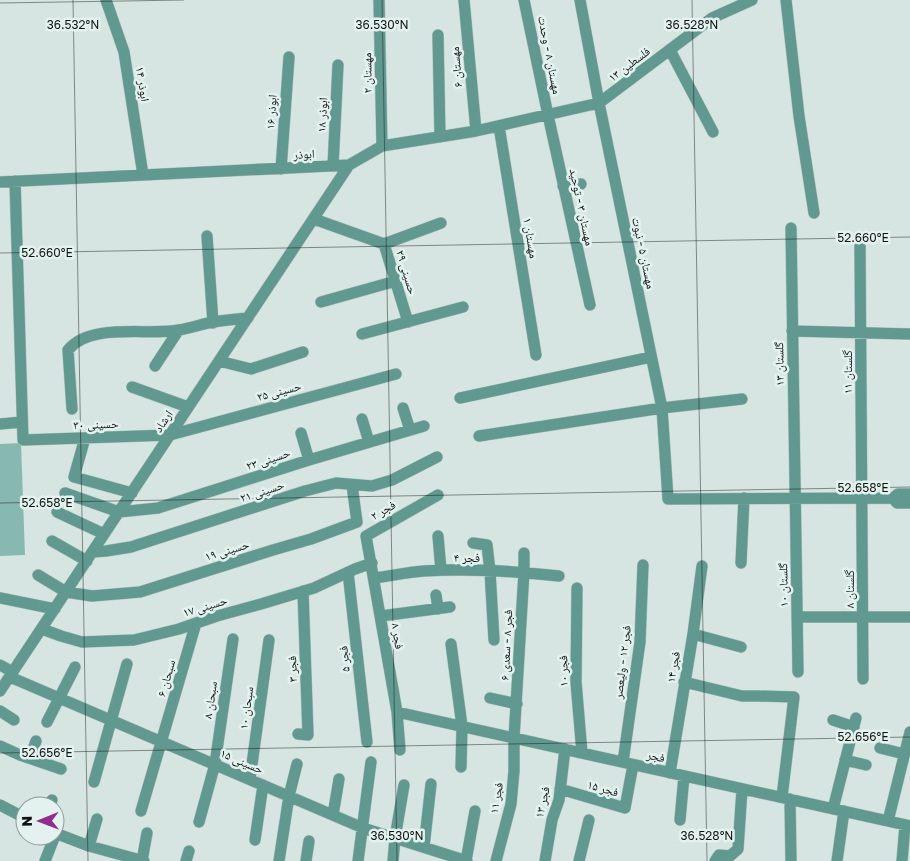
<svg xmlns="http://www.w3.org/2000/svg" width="910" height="861" font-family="'Golos Text','Noto Naskh Arabic',sans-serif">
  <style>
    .green { fill: #88b9b1 }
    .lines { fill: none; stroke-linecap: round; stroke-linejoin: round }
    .street-casing { stroke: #b3c0bd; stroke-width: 12 }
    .street { stroke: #609990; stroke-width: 11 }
    .ticks { fill: none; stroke: #101514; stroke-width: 1; stroke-opacity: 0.45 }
    .labels { text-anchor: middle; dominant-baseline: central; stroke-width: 5; stroke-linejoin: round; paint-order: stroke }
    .street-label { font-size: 12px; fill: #101514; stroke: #e4f2ef }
    .ticks-label { font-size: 12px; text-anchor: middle; fill: #101514; stroke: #e4f2ef; stroke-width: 5; stroke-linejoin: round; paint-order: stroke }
  </style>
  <rect width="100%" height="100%" fill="#d7e5e2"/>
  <path class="green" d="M 21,443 L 25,555 L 0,556 L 0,444 Z"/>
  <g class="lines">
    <defs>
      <path id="street" d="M 106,0 L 124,52 L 143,175
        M 379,0 L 382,146
        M 464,0 L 476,131
        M 524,0 L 548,115 L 590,305
        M 580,0 L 599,103 L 662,408 L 668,499 L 893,498 L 898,494 L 910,494
        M 786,0 L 799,116 L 814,213
        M 438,35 L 440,137
        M 670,50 L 713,132
        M 499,126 L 536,355
        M 333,166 L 338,65
        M 281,169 L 289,57
        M 15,181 L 23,440 L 170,435 L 396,374
        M 0,182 L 349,165 L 382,146 L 476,131 L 599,103 L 712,18 L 752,0
        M 563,186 L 581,184
        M 314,219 L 384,244 L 408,322
        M 791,228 L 798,672
        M 207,236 L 213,323
        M 384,244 L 441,223
        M 860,246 L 863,679
        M 321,302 L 396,281
        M 792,331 L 910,334
        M 362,334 L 463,307
        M 219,361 L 251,369 L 303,352
        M 155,366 L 178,331
        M 132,387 L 188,407
        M 460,398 L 651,357
        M 403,408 L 410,430
        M 72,409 L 68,350 C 90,322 148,336 179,330 C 191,328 202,324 213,322 C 225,320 236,319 248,318
        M 362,419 L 369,442
        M 0,424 L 22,422
        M 301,433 L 309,460
        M 479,436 L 662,408 L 742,399
        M 85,438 L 74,477 L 132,493
        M 65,493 L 119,512 L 158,508 L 309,460 L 424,426
        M 893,498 L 897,503 L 910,503
        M 57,512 L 104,534
        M 438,536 L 441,570
        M 52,541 L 87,561
        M 473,543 L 487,545 L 490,571 L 494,640
        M 93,552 L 106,551 L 131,547 L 305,491 L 336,483 L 372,486 L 392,480 L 437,457
        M 741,563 L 744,498
        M 348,572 L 367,742
        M 38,575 L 66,592 L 92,596 L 140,592 L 273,550 L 311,539 L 357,522 L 352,485
        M 374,578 C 391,576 408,572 424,571 C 469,568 514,571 559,576
        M 577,588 L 576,682 L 582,753
        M 436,595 L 438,609
        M 0,598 L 55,609
        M 381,616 L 450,607
        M 797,617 L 910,617
        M 42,629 L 61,636 L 82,642 L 134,640 L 179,629 L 217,616 L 261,604 L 314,588 L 355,569 L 372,563
        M 693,634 L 741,647
        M 451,644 L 462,726 L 461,767
        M 0,665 L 13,672
        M 10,677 L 363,828 L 467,861
        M 684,682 L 742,696 L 759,696 L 794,697 L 782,797
        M 0,691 L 349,165
        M 490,698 L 517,704
        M 0,711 L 14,720
        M 397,712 L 910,826
        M 833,720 L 854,727
        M 47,722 L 75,667
        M 298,734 L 308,735 L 303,591
        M 0,746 L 20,755 L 61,769
        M 880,748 L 904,754
        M 400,750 L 397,712 L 366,536 L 438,495
        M 30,758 L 36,741
        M 845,760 L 866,765
        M 623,762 L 640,642 L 643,565
        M 670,773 L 693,634 L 702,566
        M 250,779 L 269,640
        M 94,782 L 127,664
        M 560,789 L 625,808 L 633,765
        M 790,799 L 791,861
        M 0,805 L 25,818
        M 49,806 L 52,800
        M 833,809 L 856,718
        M 141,811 L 196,623
        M 333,815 L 339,779
        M 680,820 L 684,776
        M 888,821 L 910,732
        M 199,822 L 215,764 L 233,639
        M 55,833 L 89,846 L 144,861
        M 255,840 L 263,785
        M 89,846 L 97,819
        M 424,847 L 431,784
        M 45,861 L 56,833
        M 142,861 L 147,833
        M 186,861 L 189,851
        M 279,861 L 289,796 L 297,764
        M 306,861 L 309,841
        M 358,861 L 371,762
        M 393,861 L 395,838 L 404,785
        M 466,861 L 475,811
        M 496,861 L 511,804 L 514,771 L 514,738 L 524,572 L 524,553
        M 545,861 L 552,820 L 559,800 L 565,749
        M 579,861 L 589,820
        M 715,861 L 719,855 L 730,856 L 738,849 L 742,789
        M 837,861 L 844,811
        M 902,861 L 905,825"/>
    </defs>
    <use href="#street" class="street-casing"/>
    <use href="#street" class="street"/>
  </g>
  <path class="ticks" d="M 73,0 L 88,861M 382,0 L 397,861M 692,0 L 707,861M 0,3 L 184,0M 0,253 L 910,237M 0,503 L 910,487M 0,753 L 910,737"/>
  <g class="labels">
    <g class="street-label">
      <text transform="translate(550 55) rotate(79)">مهستان ۸ - وحدت</text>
      <text transform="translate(629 64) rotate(-37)">فلسطین ۱۳</text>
      <text transform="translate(456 67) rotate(-95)">مهستان ۶</text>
      <text transform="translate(367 73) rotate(-91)">مهستان ۲</text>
      <text transform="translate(143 84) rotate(81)">ابوذر ۱۴</text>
      <text transform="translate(271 112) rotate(-86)">ابوذر ۱۶</text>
      <text transform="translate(322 115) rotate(-87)">ابوذر ۱۸</text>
      <text transform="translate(304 154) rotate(-3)">ابوذر</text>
      <text transform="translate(582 207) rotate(78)">مهستان ۳ - توحید</text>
      <text transform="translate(531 238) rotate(81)">مهستان ۱</text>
      <text transform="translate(644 253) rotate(78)">مهستان ۵ - نبوت</text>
      <text transform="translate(407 272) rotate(73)">حسینی ۲۹</text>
      <text transform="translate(779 364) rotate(-91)">گلستان ۱۳</text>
      <text transform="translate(847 372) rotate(-90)">گلستان ۱۱</text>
      <text transform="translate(279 391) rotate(-15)">حسینی ۲۵</text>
      <text transform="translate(163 421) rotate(-56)">ارشاد</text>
      <text transform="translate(96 424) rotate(-2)">حسینی ۳۰</text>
      <text transform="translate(268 459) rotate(-18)">حسینی ۲۳</text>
      <text transform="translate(262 491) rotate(-18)">حسینی ۲۱</text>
      <text transform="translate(383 510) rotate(-30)">فجر ۲</text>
      <text transform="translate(227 550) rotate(-17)">حسینی ۱۹</text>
      <text x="467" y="557">فجر ۴</text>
      <text transform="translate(783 585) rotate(-91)">گلستان ۱۰</text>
      <text transform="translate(849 589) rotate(-90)">گلستان ۸</text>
      <text transform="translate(205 606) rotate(-17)">حسینی ۱۷</text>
      <text transform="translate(398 636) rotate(81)">فجر ۸</text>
      <text transform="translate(506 645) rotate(-87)">فجر ۸ - سعدی ۶</text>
      <text transform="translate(344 659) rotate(-96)">فجر ۵</text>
      <text transform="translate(622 662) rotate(-83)">فجر ۱۲ - ولیعصر</text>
      <text transform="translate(673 667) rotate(-80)">فجر ۱۴</text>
      <text transform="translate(292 669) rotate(-92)">فجر ۳</text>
      <text transform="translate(563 671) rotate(-91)">فجر ۱۰</text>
      <text transform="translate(166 678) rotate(-74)">سبحان ۶</text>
      <text transform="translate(210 700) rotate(-82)">سبحان ۸</text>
      <text transform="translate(246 708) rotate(-82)">سبحان ۱۰</text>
      <text transform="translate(656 756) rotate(12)">فجر</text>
      <text transform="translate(242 761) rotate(23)">حسینی ۱۵</text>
      <text transform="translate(603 788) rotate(16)">فجر ۱۵</text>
      <text transform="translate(496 798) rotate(-80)">فجر ۱۱</text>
      <text transform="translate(542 802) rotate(-77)">فجر ۱۳</text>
    </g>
  </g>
  <g class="ticks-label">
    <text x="73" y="29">36.532°N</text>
    <text x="382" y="29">36.530°N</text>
    <text x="692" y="29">36.528°N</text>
    <text x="863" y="242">52.660°E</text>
    <text x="47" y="257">52.660°E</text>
    <text x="863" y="492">52.658°E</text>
    <text x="47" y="507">52.658°E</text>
    <text x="863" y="741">52.656°E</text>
    <text x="47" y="757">52.656°E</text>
    <text x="397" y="840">36.530°N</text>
    <text x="707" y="840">36.528°N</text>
  </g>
  <g transform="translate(40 821) rotate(269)"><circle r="24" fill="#e4f2ef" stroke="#8f9a97"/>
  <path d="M0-4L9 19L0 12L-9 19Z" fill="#912b91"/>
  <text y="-8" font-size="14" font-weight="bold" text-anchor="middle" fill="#101514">N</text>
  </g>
</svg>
